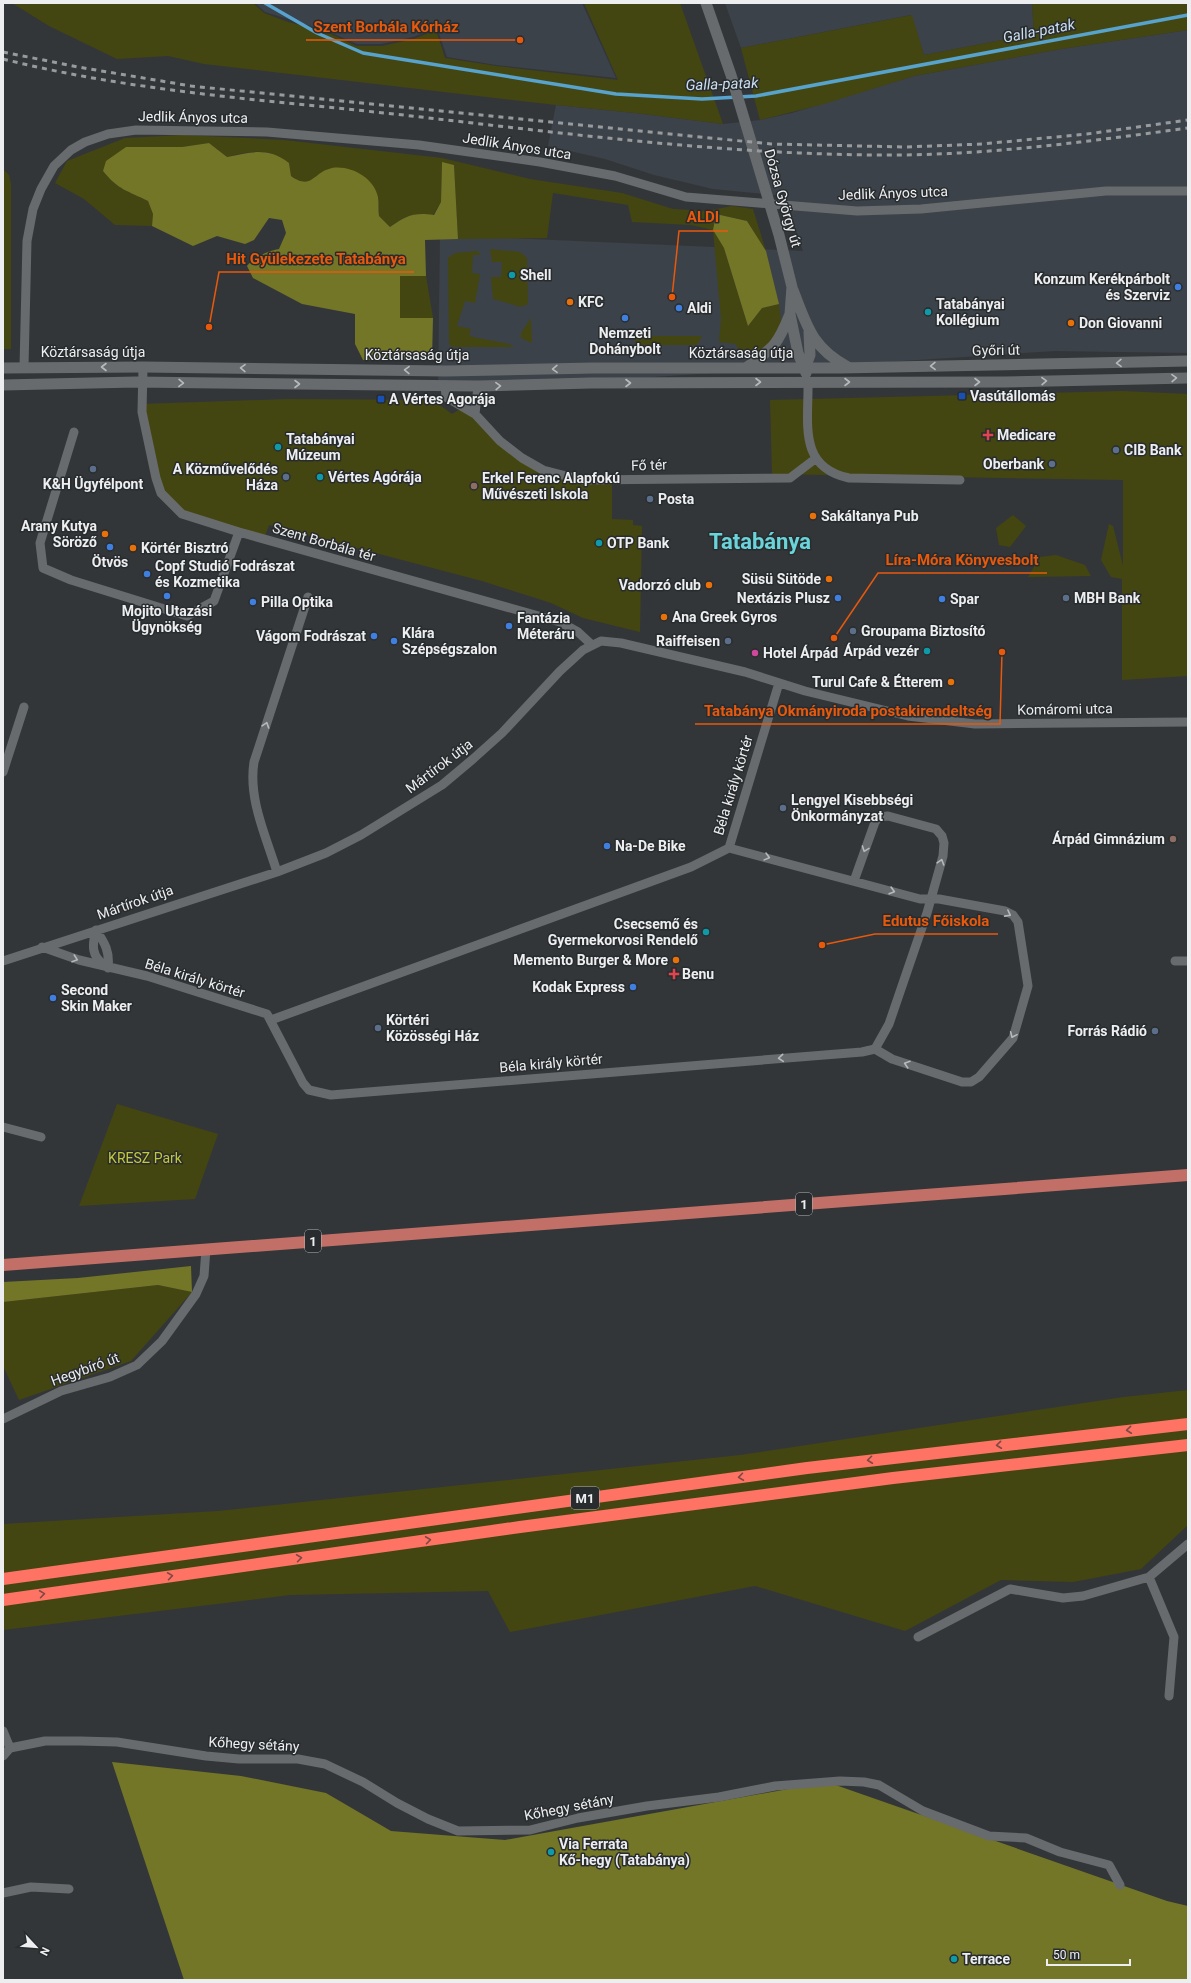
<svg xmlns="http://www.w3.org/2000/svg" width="1191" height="1983" font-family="Roboto,sans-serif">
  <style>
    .built { fill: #3c4249 }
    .green { fill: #444611 }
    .forest { fill: #737626 }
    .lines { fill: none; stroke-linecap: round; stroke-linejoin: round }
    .stream { stroke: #57a3cd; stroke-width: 3.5 }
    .minor { stroke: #686b6e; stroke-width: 9 }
    .tertiary { stroke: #686b6e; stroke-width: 11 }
    .primary { stroke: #c27067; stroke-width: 12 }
    .motorway { stroke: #fe7363; stroke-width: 12 }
    .rail { stroke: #989b9d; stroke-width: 3; stroke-dasharray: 5 5; stroke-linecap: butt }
    .oneway { stroke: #b7babc }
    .oneway2 { stroke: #7e4843 }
    .culture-dot { fill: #0f9aa8; stroke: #292c2e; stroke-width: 1.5 }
    .shop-dot { fill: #3f7fe0; stroke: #292c2e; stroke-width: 1.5 }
    .food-dot { fill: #e8710a; stroke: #292c2e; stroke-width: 1.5 }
    .transit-dot { fill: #1a4fb4; stroke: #292c2e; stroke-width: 1.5 }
    .health-dot { fill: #e0444e; stroke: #292c2e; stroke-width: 1.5 }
    .service-dot { fill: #5c6f8a; stroke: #292c2e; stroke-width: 1.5 }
    .education-dot { fill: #8d6e63; stroke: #292c2e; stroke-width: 1.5 }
    .hotel-dot { fill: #d1479c; stroke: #292c2e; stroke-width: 1.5 }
    .labels { text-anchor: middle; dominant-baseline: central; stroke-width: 3; stroke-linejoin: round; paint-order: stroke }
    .shield { fill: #292c2e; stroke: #b2b4b6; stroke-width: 1 }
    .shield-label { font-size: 13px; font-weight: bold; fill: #eceef0 }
    .street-label { font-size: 14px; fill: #eceef0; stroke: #292c2e }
    .poi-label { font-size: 14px; font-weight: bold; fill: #eceef0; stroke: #292c2e; text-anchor: start }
    .park-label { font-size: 14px; fill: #c3c83a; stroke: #292c2e }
    .water-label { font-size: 15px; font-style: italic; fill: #cadfef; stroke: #292c2e }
    .town-label { font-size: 22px; font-weight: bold; fill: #69d5db; stroke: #292c2e }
    .leader { fill: none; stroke: #e8590c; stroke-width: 1.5 }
    .callout-dot { fill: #e8590c; stroke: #292c2e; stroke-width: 1.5 }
    .callout-label { font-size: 15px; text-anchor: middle; font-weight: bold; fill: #e8590c; stroke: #292c2e; stroke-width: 3; stroke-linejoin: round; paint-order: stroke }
  </style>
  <rect width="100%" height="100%" fill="#333639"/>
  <path class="built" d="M 255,3 L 582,3 L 616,78 L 496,65 L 447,57 L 437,28 L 413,37 L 381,44 L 357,44 L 327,31 L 265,12 Z
    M 725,3 L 1032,3 L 1034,34 L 924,55 L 911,15 L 741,48 Z
    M 1188,30 L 1188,353 L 1055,351 L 438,391 L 440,235 L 803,251 L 784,196 L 713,189 L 654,175 L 605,159 L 548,146 L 556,105 L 635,113 L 723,124 L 760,120 L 792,113 L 914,76 L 1061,49 Z"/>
  <path class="green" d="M 12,3 L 253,3 L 264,13 L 288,22 L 327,32 L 356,46 L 382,46 L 414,39 L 436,30 L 445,58 L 496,66 L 618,80 L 584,3 L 680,3 L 723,124 L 635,113 L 556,105 L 204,64 L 168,56 L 117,59 L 49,26 Z
    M 1032,3 L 1188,3 L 1188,30 L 1061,49 L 914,76 L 824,104 L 760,120 L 741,48 L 912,15 L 924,55 L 1034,34 Z
    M 183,135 L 284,140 L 442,158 L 530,179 L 622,193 L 673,209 L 707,211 L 732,206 L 753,209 L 766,251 L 747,221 L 716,214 L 713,230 L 724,248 L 748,326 L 762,308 L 779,304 L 781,321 L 776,335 L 765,351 L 755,355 L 739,352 L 736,344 L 719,342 L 721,319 L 713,230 L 691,225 L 632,222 L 628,205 L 553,193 L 547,238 L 458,239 L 454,165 L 442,163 L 441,202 L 433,215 C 414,212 405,216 390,227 L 379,216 L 378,196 L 318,175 C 307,184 303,184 291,176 L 289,163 C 268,147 251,151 227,157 L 209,143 L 182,147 L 126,147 L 103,171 C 118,190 128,191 148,201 L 153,214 L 152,226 L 115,225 L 84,199 L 55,183 L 67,161 L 125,138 Z
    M 3,169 L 9,175 L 11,184 L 11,349 L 3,349 Z
    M 490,249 L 520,252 L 527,258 L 528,304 L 521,307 L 493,299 L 491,277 L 501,277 L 502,262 L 492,262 Z
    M 477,251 L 481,255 L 473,255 L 472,273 L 480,274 L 475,303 L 465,301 L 457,326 L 471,329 L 469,335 L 473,337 L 509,344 L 514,347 L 452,347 L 449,344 L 448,258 L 455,253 Z
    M 400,276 L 426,276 L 433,318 L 400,318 Z
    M 531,318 L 532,343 L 521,338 L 521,333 Z
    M 635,336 L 702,336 L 697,345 L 635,345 Z
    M 1122,391 L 1188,394 L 1188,676 L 1122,680 L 1122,579 L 1111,577 L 1101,560 L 1109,524 L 1113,526 L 1123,566 L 1123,480 L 772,474 L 770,400 Z
    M 289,399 L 429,400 L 437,403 L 452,414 L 462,408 L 500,441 L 543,470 L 612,480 L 612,519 L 633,520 L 633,525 L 642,526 L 640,632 L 583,618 L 551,603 L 482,581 L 269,525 L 264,539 L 197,520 L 161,493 L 141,404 Z
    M 1013,515 L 1026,526 L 1010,547 L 999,545 L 996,528 Z
    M 1056,555 L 1085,565 L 1091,576 L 1028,577 L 1040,557 Z
    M 117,1104 L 218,1134 L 195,1199 L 79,1206 Z
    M 158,1285 L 192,1292 L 131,1361 L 19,1400 L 3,1366 L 3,1302 Z
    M 1188,1390 L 1188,1525 L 1141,1569 L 1073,1582 L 1001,1580 L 905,1631 L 755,1586 L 510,1632 L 488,1591 L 290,1595 L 3,1630 L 3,1524 L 218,1511 L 740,1455 L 1124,1397 Z"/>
  <path class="forest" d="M 209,143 L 227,157 C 251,152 268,147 289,163 L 291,176 C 312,191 313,172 332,168 C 351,165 374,178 378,197 C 379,203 378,210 379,216 L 390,227 C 406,216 413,212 434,215 L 441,202 L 442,162 L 454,165 L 458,239 L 425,240 L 426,276 L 400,276 L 400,318 L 433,318 L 432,359 L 363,360 L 355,344 L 355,314 L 302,304 L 253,278 L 247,266 C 254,257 268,251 279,249 L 286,233 L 282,220 L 269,218 L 254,240 L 245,244 L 217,236 L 193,246 L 152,226 L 153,214 L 148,201 C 128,191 118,190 103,171 L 106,161 L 126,147 L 182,147 Z
    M 716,214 L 747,221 L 766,251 L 779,304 L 762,308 L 748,326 L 724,248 L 713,230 Z
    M 191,1266 L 192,1292 L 158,1285 L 3,1302 L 3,1282 L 78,1278 Z
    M 112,1762 L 241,1776 L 326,1793 L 391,1831 L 505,1840 L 827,1782 L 1167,1901 L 1188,1906 L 1188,1980 L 184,1980 Z"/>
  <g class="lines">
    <path class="stream" d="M 265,3 L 317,33 L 363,53 L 616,94 L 702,99 L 756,96 L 1188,15"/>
    <path class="minor" d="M 24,367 L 27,241 L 33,209 L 41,189 L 54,166 L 71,150 L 85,142 L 108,134 L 136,130 L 267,132 L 419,145 L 540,162 L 615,176 L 686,197 L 857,211 L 921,209 L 1106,191 L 1188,191
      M 143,367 L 142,412 L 156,478 L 161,493 L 182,514 L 239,532 L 560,622 L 578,632 L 592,645
      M 808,381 C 809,422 797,467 849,478 L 960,480
      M 445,385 L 446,397 L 475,414 L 500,441 L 522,458 L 543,470 L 582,480 L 790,478 L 815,459
      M 475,414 L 478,386
      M 74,432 L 40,543 L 43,568 L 71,580 L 187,616 L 214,601 L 239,532
      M 3,772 L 24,707
      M 729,848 L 779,683
      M 277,872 C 266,836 248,799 254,762 L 308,597
      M 854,881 L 875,822 L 879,817 L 888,816 L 936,829 L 942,836 L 944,843 L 943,856 L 927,913 L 889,1024 L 875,1049
      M 96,930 C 92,945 91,956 105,966
      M 96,930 C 105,943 110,952 108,968
      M 42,947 L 79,960 L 147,976 L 267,1014 L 303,1083 L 309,1090 L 331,1095 L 862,1052 L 875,1049 L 892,1059 L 962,1082 L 971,1082 L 979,1077 L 1013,1038 L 1028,986 L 1018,922 L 1013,915 L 1005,911 L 939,899 L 920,899 L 729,848 L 691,867 L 271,1020
      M 3,961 L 277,872 L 326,853 L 361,835 L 442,785 L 473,759 L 502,733 L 560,671 L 583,650 L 601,641 L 621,643 L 745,672 L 805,691 L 908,716 L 975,724 L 1188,722
      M 1175,961 L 1188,961
      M 3,1127 L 41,1137
      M 3,1419 L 61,1391 L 110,1377 L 137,1365 L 162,1341 L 196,1294 L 204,1276 L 206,1249
      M 918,1637 L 1010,1589 L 1063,1598 L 1083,1596 L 1149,1577
      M 1169,1696 L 1174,1637 L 1149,1577 L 1188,1544
      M 3,1731 L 10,1748
      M 10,1748 L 45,1741 L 80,1741 L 117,1742 L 206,1756 L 239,1759 L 298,1759 L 325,1764 L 363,1782 L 397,1803 L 428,1819 L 458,1831 L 530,1830 L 578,1818 L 647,1806 L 719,1797 L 775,1786 L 840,1781 L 864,1782 L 879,1785 L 923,1811 L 989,1836 L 1026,1838 L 1060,1852 L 1109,1865 L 1120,1885
      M 3,1756 L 10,1748
      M 3,1893 L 31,1887 L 69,1889"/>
    <path class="tertiary" d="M 706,3 L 731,75 L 779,235 L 792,287 L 790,314 L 798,353 L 806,373
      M 793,290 C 807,326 812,348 848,367
      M 747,367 C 774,347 777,346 790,314
      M 3,368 L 143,367 L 446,371 L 594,368 L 840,368 L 1188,361
      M 805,368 L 810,355 L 809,332
      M 3,385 L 136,382 L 478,386 L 590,383 L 1005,382 L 1188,378"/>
    <path class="primary" d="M 3,1265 L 1188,1175"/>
    <path class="motorway" d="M 3,1579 L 807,1468 L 1188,1424
      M 3,1600 L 520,1527 L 893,1478 L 1188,1445"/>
    <path class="rail" d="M 3,52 L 78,67 L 191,86 L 771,144 L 906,147 L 982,144 L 1087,134 L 1188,120
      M 3,59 C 130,91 264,100 394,114 C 555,132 716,154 878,155 C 982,156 1085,142 1188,128"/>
  </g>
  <defs><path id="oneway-chevron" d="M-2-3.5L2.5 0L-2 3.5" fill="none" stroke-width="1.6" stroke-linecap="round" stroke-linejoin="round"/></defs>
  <g class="oneway">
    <use href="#oneway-chevron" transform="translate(1119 363) rotate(179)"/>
    <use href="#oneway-chevron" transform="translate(933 366) rotate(179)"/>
    <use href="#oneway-chevron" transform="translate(104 367) rotate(180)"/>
    <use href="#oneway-chevron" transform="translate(243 368) rotate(-179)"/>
    <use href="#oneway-chevron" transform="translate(555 369) rotate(179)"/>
    <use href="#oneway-chevron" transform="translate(407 370) rotate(-179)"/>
    <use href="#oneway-chevron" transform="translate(1174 378) rotate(-1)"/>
    <use href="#oneway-chevron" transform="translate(1044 381) rotate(-1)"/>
    <use href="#oneway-chevron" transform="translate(758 382)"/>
    <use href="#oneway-chevron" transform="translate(847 382)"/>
    <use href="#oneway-chevron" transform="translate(977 382)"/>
    <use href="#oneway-chevron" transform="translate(181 383) rotate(1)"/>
    <use href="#oneway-chevron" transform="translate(628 383)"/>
    <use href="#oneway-chevron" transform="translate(297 384)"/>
    <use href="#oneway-chevron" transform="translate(498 386) rotate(-2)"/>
    <use href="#oneway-chevron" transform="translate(266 725) rotate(-72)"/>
    <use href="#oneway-chevron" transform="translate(865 849) rotate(110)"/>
    <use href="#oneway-chevron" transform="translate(767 857) rotate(15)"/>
    <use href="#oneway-chevron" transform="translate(941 862) rotate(-73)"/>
    <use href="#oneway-chevron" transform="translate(892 891) rotate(16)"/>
    <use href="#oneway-chevron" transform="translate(1008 914) rotate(28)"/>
    <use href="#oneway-chevron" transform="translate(75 959) rotate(19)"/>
    <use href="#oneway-chevron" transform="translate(1013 1035) rotate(114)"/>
    <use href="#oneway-chevron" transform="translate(781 1058) rotate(175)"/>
    <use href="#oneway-chevron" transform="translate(907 1064) rotate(-162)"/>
  </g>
  <g class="oneway2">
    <use href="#oneway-chevron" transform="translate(1129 1430) rotate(174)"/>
    <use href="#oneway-chevron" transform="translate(999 1445) rotate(174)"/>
    <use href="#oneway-chevron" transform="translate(870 1460) rotate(173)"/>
    <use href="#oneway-chevron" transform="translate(741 1477) rotate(172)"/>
    <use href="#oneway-chevron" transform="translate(428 1540) rotate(-8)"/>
    <use href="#oneway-chevron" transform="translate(299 1558) rotate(-8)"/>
    <use href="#oneway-chevron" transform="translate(170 1576) rotate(-8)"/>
    <use href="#oneway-chevron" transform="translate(42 1594) rotate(-8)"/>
  </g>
  <g class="culture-dot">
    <circle cx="512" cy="275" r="4"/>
    <circle cx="928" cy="312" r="4"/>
    <circle cx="278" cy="447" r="4"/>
    <circle cx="320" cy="477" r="4"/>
    <circle cx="599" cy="543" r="4"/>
    <circle cx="927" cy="651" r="4"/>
    <circle cx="706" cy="932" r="4"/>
    <circle cx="551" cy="1852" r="4"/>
    <circle cx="954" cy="1959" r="4"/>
  </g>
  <g class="shop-dot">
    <circle cx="1178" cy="287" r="4"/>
    <circle cx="679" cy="308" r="4"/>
    <circle cx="625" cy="318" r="4"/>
    <circle cx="110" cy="547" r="4"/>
    <circle cx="147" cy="574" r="4"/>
    <circle cx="167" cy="596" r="4"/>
    <circle cx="838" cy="598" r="4"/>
    <circle cx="942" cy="599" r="4"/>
    <circle cx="253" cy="602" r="4"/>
    <circle cx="509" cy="626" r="4"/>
    <circle cx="374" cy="636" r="4"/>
    <circle cx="394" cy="641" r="4"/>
    <circle cx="607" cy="846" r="4"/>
    <circle cx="633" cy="987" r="4"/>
    <circle cx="53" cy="998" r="4"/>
  </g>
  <g class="food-dot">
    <circle cx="570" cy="302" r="4"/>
    <circle cx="1071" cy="323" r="4"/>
    <circle cx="813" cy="516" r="4"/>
    <circle cx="105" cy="534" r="4"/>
    <circle cx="133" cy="548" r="4"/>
    <circle cx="829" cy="579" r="4"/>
    <circle cx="709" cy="585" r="4"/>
    <circle cx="664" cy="617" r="4"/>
    <circle cx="951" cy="682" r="4"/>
    <circle cx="676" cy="960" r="4"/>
  </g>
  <g class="transit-dot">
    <rect x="958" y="392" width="8" height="8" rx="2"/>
    <rect x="377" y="395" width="8" height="8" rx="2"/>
  </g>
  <g class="health-dot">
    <path d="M986 429h4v4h4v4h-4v4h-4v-4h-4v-4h4z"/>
    <path d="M672 968h4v4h4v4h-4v4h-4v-4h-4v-4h4z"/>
  </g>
  <g class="service-dot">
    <circle cx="1116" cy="450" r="4"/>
    <circle cx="1052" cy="464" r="4"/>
    <circle cx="93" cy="469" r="4"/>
    <circle cx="286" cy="477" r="4"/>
    <circle cx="650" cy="499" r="4"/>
    <circle cx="1066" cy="598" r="4"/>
    <circle cx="853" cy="631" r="4"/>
    <circle cx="728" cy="641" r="4"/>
    <circle cx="783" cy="808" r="4"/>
    <circle cx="378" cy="1028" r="4"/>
    <circle cx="1155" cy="1031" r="4"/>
  </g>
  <g class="education-dot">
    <circle cx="474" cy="486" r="4"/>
    <circle cx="1173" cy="839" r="4"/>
  </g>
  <circle class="hotel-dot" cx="755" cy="653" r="4"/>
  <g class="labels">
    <g class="shield">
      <rect x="796" y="1193" width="16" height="22" rx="3"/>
      <rect x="305" y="1230" width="16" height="22" rx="3"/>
      <rect x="571" y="1487" width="28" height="22" rx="3"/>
    </g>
    <g class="shield-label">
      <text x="804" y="1204">1</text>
      <text x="313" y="1241">1</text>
      <text x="585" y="1498">M1</text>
    </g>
    <g class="street-label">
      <text transform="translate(193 117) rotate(1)">Jedlik Ányos utca</text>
      <text transform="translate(517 146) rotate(9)">Jedlik Ányos utca</text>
      <text transform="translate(893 193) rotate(-2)">Jedlik Ányos utca</text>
      <text transform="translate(783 198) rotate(74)">Dózsa György út</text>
      <text transform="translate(996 350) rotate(-1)">Győri út</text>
      <text x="93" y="352">Köztársaság útja</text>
      <text x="741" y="353">Köztársaság útja</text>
      <text x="417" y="355">Köztársaság útja</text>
      <text transform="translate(649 465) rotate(-2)">Fő tér</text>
      <text transform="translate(324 542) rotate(16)">Szent Borbála tér</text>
      <text transform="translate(1065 709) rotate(-1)">Komáromi utca</text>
      <text transform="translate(439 766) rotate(-37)">Mártírok útja</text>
      <text transform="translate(733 785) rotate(-73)">Béla király körtér</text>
      <text transform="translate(135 902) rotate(-19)">Mártírok útja</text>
      <text transform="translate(195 978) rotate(17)">Béla király körtér</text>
      <text transform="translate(551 1063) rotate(-5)">Béla király körtér</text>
      <text transform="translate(85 1369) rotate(-20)">Hegybíró út</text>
      <text transform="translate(254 1744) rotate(3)">Kőhegy sétány</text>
      <text transform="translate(569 1807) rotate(-11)">Kőhegy sétány</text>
    </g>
    <g class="poi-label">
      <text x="520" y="275">Shell</text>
      <text x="1170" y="279" text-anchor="end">Konzum Kerékpárbolt<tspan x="1170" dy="16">és Szerviz</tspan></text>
      <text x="578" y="302">KFC</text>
      <text x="936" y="304">Tatabányai<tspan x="936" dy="16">Kollégium</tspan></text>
      <text x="687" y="308">Aldi</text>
      <text x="1079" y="323">Don Giovanni</text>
      <text x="625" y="333" text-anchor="middle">Nemzeti<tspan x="625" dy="16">Dohánybolt</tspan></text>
      <text x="970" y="396">Vasútállomás</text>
      <text x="389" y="399">A Vértes Agorája</text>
      <text x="997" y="435">Medicare</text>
      <text x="286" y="439">Tatabányai<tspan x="286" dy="16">Múzeum</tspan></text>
      <text x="1124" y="450">CIB Bank</text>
      <text x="1044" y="464" text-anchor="end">Oberbank</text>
      <text x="278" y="469" text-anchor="end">A Közművelődés<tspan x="278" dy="16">Háza</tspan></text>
      <text x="328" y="477">Vértes Agórája</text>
      <text x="482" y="478">Erkel Ferenc Alapfokú<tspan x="482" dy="16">Művészeti Iskola</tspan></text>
      <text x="93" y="484" text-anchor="middle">K&amp;H Ügyfélpont</text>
      <text x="658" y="499">Posta</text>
      <text x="821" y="516">Sakáltanya Pub</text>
      <text x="97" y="526" text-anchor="end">Arany Kutya<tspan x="97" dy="16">Söröző</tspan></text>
      <text x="607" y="543">OTP Bank</text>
      <text x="141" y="548">Körtér Bisztró</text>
      <text x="110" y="562" text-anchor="middle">Ötvös</text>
      <text x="155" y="566">Copf Studió Fodrászat<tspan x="155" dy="16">és Kozmetika</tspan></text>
      <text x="821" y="579" text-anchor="end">Süsü Sütöde</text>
      <text x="701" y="585" text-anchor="end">Vadorzó club</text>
      <text x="830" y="598" text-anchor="end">Nextázis Plusz</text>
      <text x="1074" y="598">MBH Bank</text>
      <text x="950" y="599">Spar</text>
      <text x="261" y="602">Pilla Optika</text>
      <text x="167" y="611" text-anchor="middle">Mojito Utazási<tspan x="167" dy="16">Ügynökség</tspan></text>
      <text x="672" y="617">Ana Greek Gyros</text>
      <text x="517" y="618">Fantázia<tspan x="517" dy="16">Méteráru</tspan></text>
      <text x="861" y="631">Groupama Biztosító</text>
      <text x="402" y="633">Klára<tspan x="402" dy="16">Szépségszalon</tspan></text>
      <text x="366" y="636" text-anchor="end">Vágom Fodrászat</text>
      <text x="720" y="641" text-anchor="end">Raiffeisen</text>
      <text x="919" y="651" text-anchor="end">Árpád vezér</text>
      <text x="763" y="653">Hotel Árpád</text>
      <text x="943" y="682" text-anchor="end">Turul Cafe &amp; Étterem</text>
      <text x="791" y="800">Lengyel Kisebbségi<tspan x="791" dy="16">Önkormányzat</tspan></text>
      <text x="1165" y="839" text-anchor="end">Árpád Gimnázium</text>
      <text x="615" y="846">Na-De Bike</text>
      <text x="698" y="924" text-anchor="end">Csecsemő és<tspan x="698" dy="16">Gyermekorvosi Rendelő</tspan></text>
      <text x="668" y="960" text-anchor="end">Memento Burger &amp; More</text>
      <text x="682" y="974">Benu</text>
      <text x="625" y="987" text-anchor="end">Kodak Express</text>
      <text x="61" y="990">Second<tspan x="61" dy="16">Skin Maker</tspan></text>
      <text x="386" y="1020">Körtéri<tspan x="386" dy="16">Közösségi Ház</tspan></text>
      <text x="1147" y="1031" text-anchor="end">Forrás Rádió</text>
      <text x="559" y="1844">Via Ferrata<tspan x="559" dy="16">Kő-hegy (Tatabánya)</tspan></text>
      <text x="962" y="1959">Terrace</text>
    </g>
    <g class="park-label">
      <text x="145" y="1158">KRESZ Park</text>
    </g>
    <g class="water-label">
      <text transform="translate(1039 31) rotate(-11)">Galla-patak</text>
      <text transform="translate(722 84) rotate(-2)">Galla-patak</text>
    </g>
    <g class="town-label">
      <text x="760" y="541">Tatabánya</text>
    </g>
  </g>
  <path class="leader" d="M520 40L467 40H306M672 297L679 231H728M209 327L219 272H414M834 638L878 573H1047M1002 652L1000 724H695M822 945L875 934H998"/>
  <g class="callout-dot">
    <circle cx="520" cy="40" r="4"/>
    <circle cx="672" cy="297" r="4"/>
    <circle cx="209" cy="327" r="4"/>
    <circle cx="834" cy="638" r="4"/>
    <circle cx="1002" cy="652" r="4"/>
    <circle cx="822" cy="945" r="4"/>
  </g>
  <g class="callout-label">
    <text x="386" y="32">Szent Borbála Kórház</text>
    <text x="703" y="222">ALDI</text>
    <text x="316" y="264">Hit Gyülekezete Tatabánya</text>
    <text x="962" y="565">Líra-Móra Könyvesbolt</text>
    <text x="848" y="716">Tatabánya Okmányiroda postakirendeltség</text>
    <text x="936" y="926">Edutus Főiskola</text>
  </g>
  <rect width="1191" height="1983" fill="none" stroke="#eceef0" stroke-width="8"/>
  <g transform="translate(36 1947) rotate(116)" stroke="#292c2e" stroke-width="3" paint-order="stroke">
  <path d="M0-3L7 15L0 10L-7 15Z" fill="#eceef0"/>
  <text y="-6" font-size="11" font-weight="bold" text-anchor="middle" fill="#eceef0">N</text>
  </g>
  <path d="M1047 1959v6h83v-6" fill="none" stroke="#eceef0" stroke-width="2"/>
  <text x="1053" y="1959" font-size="12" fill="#eceef0" stroke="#292c2e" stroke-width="3" paint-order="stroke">50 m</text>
</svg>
